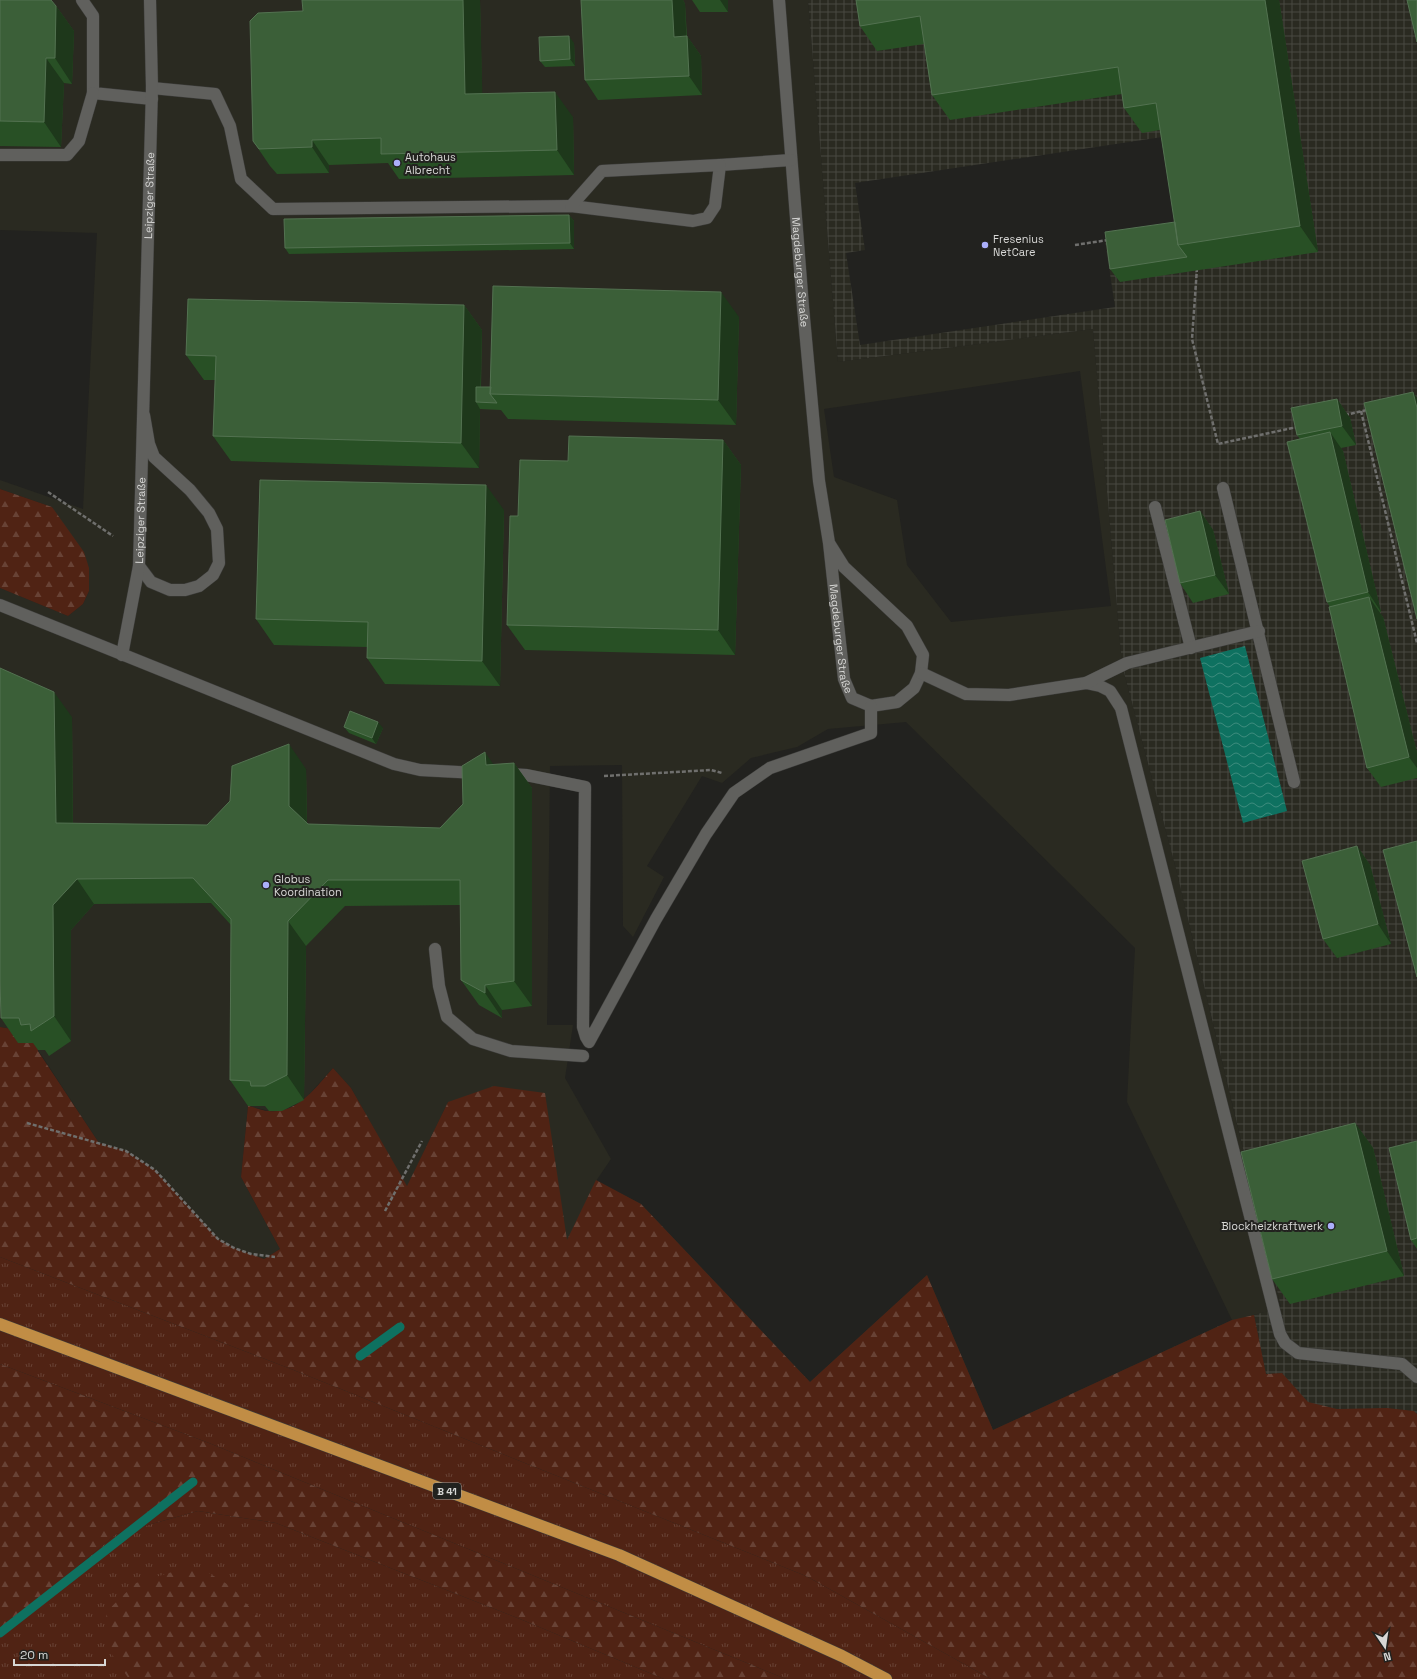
<svg xmlns="http://www.w3.org/2000/svg" width="1417" height="1679" font-family="'Space Grotesk',sans-serif">
  <style>
    .built { fill: #2a2a21; fill-rule: evenodd }
    .industrial { fill: url(#industrial-grid); fill-rule: evenodd }
    .grass { fill: url(#grass-tufts) }
    .forest { fill: url(#forest-firs) }
    .water { fill: url(#water-waves) }
    .lines { fill: none; stroke-linecap: round; stroke-linejoin: round }
    .stream { stroke: #0e7160; stroke-width: 9 }
    .minor-casing { stroke: #3c3c3a; stroke-width: 13 }
    .highway-casing { stroke: #3c3c3a; stroke-width: 13 }
    .path { stroke: #6f6f6d; stroke-width: 2.5; stroke-dasharray: 4 2; stroke-linecap: butt }
    .minor { stroke: #60605d; stroke-width: 12 }
    .highway { stroke: #c18d45; stroke-width: 12 }
    .wall { fill: #285025 }
    .shaded-wall { fill: #1e381b }
    .building { fill: #3b5f38; stroke: #537251 }
    .poi-dot { fill: #abaffb; stroke: #22221f; stroke-width: 1.5 }
    .labels { text-anchor: middle; dominant-baseline: central; stroke-width: 4; stroke-linejoin: round; paint-order: stroke }
    .shield { fill: #22221f; stroke: #a1a19e; stroke-width: 1 }
    .shield-label { font-size: 10px; font-weight: bold; fill: #d7d7d5 }
    .poi-label { font-size: 11px; fill: #d7d7d5; stroke: #22221f; text-anchor: start }
    .street-label { font-size: 11px; fill: #d7d7d5; stroke: #22221f }
  </style>
  <defs>
    <pattern id="industrial-grid" width="8" height="8" patternUnits="userSpaceOnUse"><rect width="8" height="8" fill="#2a2a21"/><path d="M0 4h8M4 0v8" fill="none" stroke="#484840"/></pattern>
    <pattern id="grass-tufts" width="24" height="20" patternUnits="userSpaceOnUse"><rect width="24" height="20" fill="#502314"/><path d="M3 7l-1-3M5 7V3M7 7l1-3M15 17l-1-3M17 17v-4M19 17l1-3" fill="none" stroke="#684235"/></pattern>
    <pattern id="forest-firs" width="22" height="20" patternUnits="userSpaceOnUse"><rect width="22" height="20" fill="#502314"/><path d="M5 1l3.5 6h-7zM16 11l3.5 6h-7z" fill="#684235"/></pattern>
    <pattern id="water-waves" width="16" height="10" patternUnits="userSpaceOnUse"><rect width="16" height="10" fill="#0e7160"/><path d="M0 5q4-4 8 0t8 0" fill="none" stroke="#3c8b7d"/></pattern>
  </defs>
  <rect width="100%" height="100%" fill="#22221f"/>
  <path class="built" d="M 0,0 L 808,0 L 838,362 L 1093,329 L 1122,665 L 1176,869 L 1281,1308 L 1254,1315 L 1327,1679 L 1080,1679 L 813,1538 L 448,1102 L 407,1187 L 351,1088 L 333,1068 L 304,1100 L 282,1111 L 269,1111 L 248,1106 L 241,1177 L 280,1249 L 264,1259 L 234,1248 L 218,1239 L 155,1170 L 126,1151 L 99,1143 L 38,1050 L 18,1043 L 18,1030 L 0,1027 L 0,588 L 68,616 L 83,604 L 89,591 L 52,507 L 0,489 L 0,480 L 83,509 L 97,233 L 0,230 ZM 1080,371 L 1111,606 L 951,622 L 907,565 L 897,500 L 834,477 L 824,409 ZM 906,722 L 1135,948 L 1127,1102 L 1232,1320 L 993,1430 L 927,1275 L 810,1382 L 641,1204 L 596,1181 L 611,1159 L 565,1078 L 573,1025 L 547,1025 L 550,766 L 622,765 L 623,926 L 633,937 L 664,877 L 647,866 L 702,776 L 722,783 L 751,758 L 797,747 L 828,729 Z"/>
  <path class="industrial" d="M 808,0 L 1417,0 L 1417,1679 L 1327,1679 L 1254,1315 L 1281,1307 L 1176,869 L 1122,665 L 1093,329 L 838,362 ZM 1169,136 L 1183,228 L 1105,240 L 1115,307 L 860,345 L 846,253 L 865,250 L 855,183 Z"/>
  <path class="grass" d="M 0,1257 L 291,1369 L 806,1576 L 991,1679 L 786,1679 L 209,1443 L 0,1364 Z
    M 198,1511 L 276,1523 L 520,1619 L 664,1679 L 0,1679 L 0,1633 L 116,1534 Z"/>
  <path class="forest" d="M 0,489 L 52,507 L 84,552 L 89,568 L 89,591 L 83,604 L 68,616 L 0,588 Z
    M 0,1027 L 18,1030 L 37,1043 L 38,1051 L 99,1143 L 126,1151 L 155,1170 L 218,1239 L 234,1248 L 264,1259 L 280,1249 L 241,1177 L 248,1106 C 255,1107 262,1111 269,1111 C 298,1114 316,1087 333,1068 L 351,1088 L 407,1186 L 448,1102 L 494,1086 L 545,1093 L 567,1240 L 596,1180 L 641,1204 L 810,1382 L 927,1275 L 993,1430 L 1232,1320 L 1254,1315 L 1266,1374 L 1282,1373 L 1308,1402 L 1337,1409 L 1387,1408 L 1414,1411 L 1417,1414 L 1417,1679 L 991,1679 L 806,1576 L 291,1369 L 0,1257 Z
    M 0,1364 L 209,1443 L 786,1679 L 664,1679 L 520,1619 L 276,1523 L 198,1511 L 116,1534 L 0,1633 Z
    M 182,1569 L 207,1572 L 232,1587 L 263,1623 L 265,1679 L 129,1679 L 109,1650 L 106,1612 L 136,1583 Z"/>
  <path class="water" d="M 1245,646 L 1287,811 L 1243,823 L 1200,658 Z"/>
  <g class="lines">
    <path class="stream" d="M 360,1356 L 400,1327
      M 0,1633 L 193,1482"/>
    <defs>
      <g id="minor">
        <path d="M 82,0 L 93,16 L 93,93 L 152,99"/>
        <path id="s1" d="M 779,0 L 803,307 L 819,481 L 829,543 L 844,679 L 852,698 L 871,706 L 897,702 L 914,688 L 921,673 L 923,655 L 907,626 L 844,567 L 829,543"/>
        <path d="M 152,88 L 215,94 L 230,126 L 241,179 L 273,209 L 571,206 L 693,221 L 707,218 L 715,206 L 720,165 L 791,160"/>
        <path d="M 0,155 L 67,155 L 79,141 L 93,93"/>
        <path d="M 571,206 L 602,171 L 720,165"/>
        <path id="s2" d="M 144,415 L 149,444 L 154,457 L 190,490 L 209,513 L 217,529 L 219,563 L 213,575 L 199,586 L 185,590 L 170,590 L 151,582 L 139,566 L 152,88 L 150,0"/>
        <path d="M 1223,488 L 1294,782"/>
        <path d="M 1155,507 L 1191,648"/>
        <path d="M 0,605 L 394,764 L 420,770 L 477,773"/>
        <path d="M 122,655 L 139,566"/>
        <path d="M 921,673 L 966,694 L 1009,695 L 1086,683 L 1100,686 L 1110,691 L 1121,708 L 1280,1334 L 1285,1343 L 1298,1353 L 1402,1364 L 1417,1377"/>
        <path d="M 1086,683 L 1127,663 L 1259,631"/>
        <path d="M 508,774 L 526,775 L 585,787 L 583,1027 L 586,1037 L 589,1042 L 656,919 L 706,834 L 734,793 L 770,768 L 871,733 L 871,706"/>
        <path d="M 435,949 L 439,986 L 447,1017 L 473,1039 L 511,1051 L 583,1056"/>
      </g>
      <path id="highway" d="M 0,1324 L 619,1555 L 842,1656 L 886,1679"/>
    </defs>
    <use href="#minor" class="minor-casing"/>
    <use href="#highway" class="highway-casing"/>
    <path class="path" d="M 1075,245 L 1108,240
      M 1197,268 L 1192,339 L 1218,444 L 1297,427
      M 1361,411 L 1417,643
      M 1345,415 L 1367,410
      M 48,492 L 113,536
      M 604,776 L 711,770 L 722,773
      M 27,1123 L 126,1151 L 155,1170 L 218,1239 L 234,1248 L 251,1254 L 275,1257
      M 385,1211 L 422,1141"/>
    <use href="#minor" class="minor"/>
    <use href="#highway" class="highway"/>
  </g>
  <path class="wall" d="M 0,0 L 56,6 L 74,31 L 72,84 L 64,83 L 61,147 L 0,146 Z
    M 480,0 L 482,94 L 573,117 L 574,175 L 399,179 L 388,163 L 329,165 L 329,173 L 277,174 L 270,166 L 253,141 L 303,11 Z
    M 581,0 L 683,0 L 685,4 L 687,36 L 701,56 L 702,95 L 598,100 L 585,80 Z
    M 692,0 L 728,0 L 728,12 L 700,12 Z
    M 856,0 L 1279,0 L 1318,252 L 1120,282 L 1110,269 L 1175,222 L 1160,130 L 1142,133 L 1124,108 L 1122,94 L 950,120 L 932,95 L 924,44 L 877,51 L 860,26 Z
    M 574,43 L 575,66 L 545,67 L 540,61 Z
    M 569,215 L 574,221 L 574,249 L 289,254 L 285,248 Z
    M 464,305 L 482,330 L 481,387 L 491,387 L 739,317 L 736,425 L 508,419 L 501,410 L 480,409 L 479,468 L 231,461 L 213,436 L 215,380 L 204,380 L 186,355 Z
    M 1337,399 L 1350,418 L 1356,445 L 1341,448 L 1343,451 L 1381,612 L 1379,612 L 1383,617 L 1417,753 L 1417,778 L 1381,787 L 1367,768 L 1330,607 L 1327,602 L 1300,439 L 1297,435 Z
    M 723,440 L 741,465 L 735,655 L 525,650 L 507,625 L 518,516 L 568,461 Z
    M 504,510 L 500,686 L 385,684 L 367,658 L 367,647 L 274,645 L 256,619 Z
    M 1200,511 L 1213,530 L 1229,594 L 1193,603 L 1180,583 Z
    M 72,717 L 73,823 L 207,825 L 306,769 L 307,823 L 308,824 L 440,828 L 463,804 L 494,765 L 514,763 L 532,788 L 532,1006 L 502,1010 L 502,1018 L 479,1005 L 461,980 L 460,905 L 345,906 L 306,946 L 304,1100 L 282,1111 L 269,1111 L 265,1106 L 248,1106 L 230,1080 L 231,925 L 211,903 L 94,904 L 71,930 L 71,1041 L 49,1056 L 45,1050 L 38,1050 L 33,1043 L 18,1043 L 1,1018 Z
    M 344,727 L 383,728 L 376,744 L 349,733 Z
    M 1357,846 L 1370,865 L 1391,944 L 1337,958 L 1323,939 Z
    M 1355,1123 L 1373,1148 L 1404,1276 L 1290,1304 L 1272,1279 Z
    M 1417,1141 L 1417,1249 L 1411,1240 Z"/>
  <path class="shaded-wall" d="M 463,0 L 480,0 L 483,119 L 465,94 Z
    M 672,0 L 683,0 L 685,4 L 687,56 L 674,37 Z
    M 720,0 L 728,0 L 728,12 Z
    M 1265,0 L 1279,0 L 1318,252 L 1300,226 Z
    M 56,6 L 74,31 L 72,84 L 55,58 Z
    M 569,36 L 574,43 L 575,66 L 570,59 Z
    M 687,36 L 701,56 L 702,95 L 689,76 Z
    M 46,58 L 64,83 L 61,147 L 44,122 Z
    M 555,92 L 573,117 L 574,175 L 557,150 Z
    M 312,140 L 329,165 L 329,173 L 312,147 Z
    M 569,215 L 574,221 L 574,249 L 570,243 Z
    M 721,292 L 739,317 L 736,425 L 718,400 Z
    M 464,305 L 482,330 L 480,403 L 476,402 L 480,409 L 479,468 L 461,443 Z
    M 1413,392 L 1417,398 L 1417,408 Z
    M 1337,399 L 1350,418 L 1356,445 L 1342,426 Z
    M 1330,432 L 1343,451 L 1381,612 L 1368,592 Z
    M 723,440 L 741,465 L 735,655 L 718,630 Z
    M 486,485 L 504,510 L 500,686 L 482,661 Z
    M 1200,511 L 1213,530 L 1229,594 L 1215,575 Z
    M 1369,597 L 1383,617 L 1417,753 L 1417,768 L 1409,757 Z
    M 54,692 L 72,717 L 73,848 L 56,823 Z
    M 378,722 L 383,728 L 376,744 L 372,738 Z
    M 289,744 L 306,769 L 307,831 L 289,806 Z
    M 485,752 L 502,777 L 486,765 Z
    M 514,763 L 532,788 L 532,1006 L 514,981 Z
    M 1357,846 L 1370,865 L 1391,944 L 1378,924 Z
    M 77,879 L 94,904 L 71,930 L 71,1041 L 54,1016 L 53,905 Z
    M 288,921 L 306,946 L 304,1100 L 287,1075 Z
    M 485,985 L 502,1010 L 502,1018 L 485,993 Z
    M 1355,1123 L 1373,1148 L 1404,1276 L 1387,1251 Z"/>
  <path class="building" d="M 0,0 L 51,0 L 56,6 L 55,58 L 46,58 L 44,122 L 0,121 Z
    M 302,0 L 463,0 L 465,94 L 555,92 L 557,150 L 381,154 L 381,138 L 312,140 L 312,147 L 259,149 L 253,141 L 250,21 L 258,13 L 303,11 Z
    M 581,0 L 672,0 L 674,37 L 687,36 L 689,76 L 585,80 Z
    M 856,0 L 1265,0 L 1300,226 L 1178,245 L 1156,103 L 1124,108 L 1118,67 L 932,95 L 920,16 L 860,26 Z
    M 1407,0 L 1417,0 L 1417,42 Z
    M 569,36 L 570,59 L 540,61 L 539,37 Z
    M 569,215 L 570,243 L 285,248 L 284,219 Z
    M 1175,222 L 1178,245 L 1187,257 L 1110,269 L 1105,232 Z
    M 493,286 L 721,292 L 718,400 L 490,394 Z
    M 188,299 L 464,305 L 461,443 L 213,436 L 216,356 L 186,355 Z
    M 476,387 L 491,387 L 490,394 L 497,403 L 476,402 Z
    M 1413,392 L 1417,408 L 1417,619 L 1364,403 Z
    M 1337,399 L 1342,426 L 1297,435 L 1291,408 Z
    M 1330,432 L 1368,592 L 1327,602 L 1287,442 Z
    M 569,436 L 723,440 L 718,630 L 507,625 L 510,516 L 518,516 L 520,460 L 568,461 Z
    M 260,480 L 486,485 L 482,661 L 367,658 L 368,622 L 256,619 Z
    M 1200,511 L 1215,575 L 1180,583 L 1165,520 Z
    M 1369,597 L 1409,757 L 1367,768 L 1329,607 Z
    M 0,668 L 54,692 L 56,823 L 207,825 L 230,801 L 232,766 L 289,744 L 289,806 L 308,824 L 440,828 L 463,804 L 462,766 L 485,752 L 486,765 L 514,763 L 514,981 L 485,985 L 485,993 L 461,980 L 460,880 L 328,880 L 288,921 L 287,1075 L 265,1086 L 251,1086 L 250,1081 L 230,1080 L 231,919 L 193,878 L 77,879 L 53,905 L 54,1016 L 31,1031 L 30,1024 L 21,1025 L 19,1018 L 1,1018 L 0,980 Z
    M 350,711 L 378,722 L 372,738 L 344,727 Z
    M 1417,841 L 1417,977 L 1383,850 Z
    M 1357,846 L 1378,924 L 1323,939 L 1302,861 Z
    M 1355,1123 L 1387,1251 L 1272,1279 L 1241,1152 Z
    M 1417,1141 L 1417,1238 L 1411,1240 L 1389,1148 Z"/>
  <g class="poi-dot">
    <circle cx="397" cy="163" r="4"/>
    <circle cx="985" cy="245" r="4"/>
    <circle cx="266" cy="885" r="4"/>
    <circle cx="1331" cy="1226" r="4"/>
  </g>
  <g class="labels">
    <rect class="shield" x="433" y="1483" width="28" height="16" rx="3"/>
    <g class="shield-label">
      <text x="447" y="1491">B 41</text>
    </g>
    <g class="poi-label">
      <text x="405" y="157">Autohaus<tspan x="405" dy="13">Albrecht</tspan></text>
      <text x="993" y="239">Fresenius<tspan x="993" dy="13">NetCare</tspan></text>
      <text x="274" y="879">Globus<tspan x="274" dy="13">Koordination</tspan></text>
      <text x="1323" y="1226" text-anchor="end">Blockheizkraftwerk</text>
    </g>
    <g class="street-label">
      <text stroke="none"><textPath href="#s2" startOffset="646">Leipziger Straße</textPath></text>
      <text stroke="none"><textPath href="#s1" startOffset="273">Magdeburger Straße</textPath></text>
      <text stroke="none"><textPath href="#s2" startOffset="321">Leipziger Straße</textPath></text>
      <text stroke="none"><textPath href="#s1" startOffset="642">Magdeburger Straße</textPath></text>
    </g>
  </g>
  <g transform="translate(1385 1647) rotate(167)" stroke="#22221f" stroke-width="3" paint-order="stroke">
  <path d="M0-3L7 15L0 10L-7 15Z" fill="#d7d7d5"/>
  <text y="-6" font-size="11" font-weight="bold" text-anchor="middle" fill="#d7d7d5">N</text>
  </g>
  <path d="M14 1659v6h91v-6" fill="none" stroke="#d7d7d5" stroke-width="2"/>
  <text x="20" y="1659" font-size="12" fill="#d7d7d5" stroke="#22221f" stroke-width="3" paint-order="stroke">20 m</text>
</svg>
